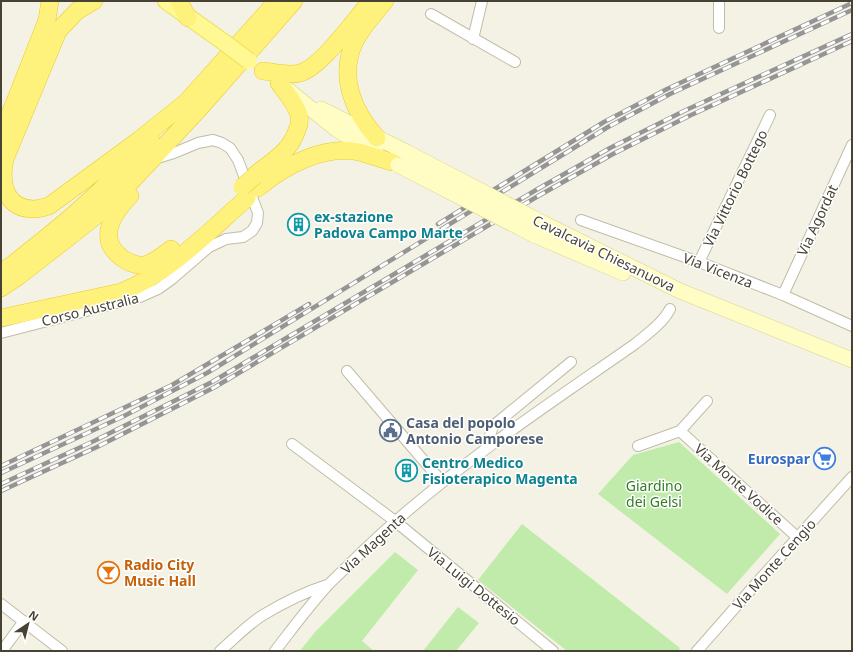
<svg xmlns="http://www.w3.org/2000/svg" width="853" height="652" font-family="'Noto Sans',sans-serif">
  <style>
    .green { fill: #c0ebaa }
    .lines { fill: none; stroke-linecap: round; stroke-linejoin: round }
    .minor-casing { stroke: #c0bda7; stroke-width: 12 }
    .secondary-casing { stroke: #d7d391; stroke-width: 16 }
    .primary-casing { stroke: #ece05b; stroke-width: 18 }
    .trunk-casing { stroke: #e8cc2a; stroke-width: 18 }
    .minor { stroke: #fff; stroke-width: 10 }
    .secondary { stroke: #fffdc4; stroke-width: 15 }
    .primary { stroke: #fff893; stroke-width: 16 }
    .trunk { stroke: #fff27c; stroke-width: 17 }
    .rail-casing { stroke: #959595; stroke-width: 4.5 }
    .rail { stroke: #fff; stroke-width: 3; stroke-dasharray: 9; stroke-linecap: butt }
    .secondary-bridge-casing { stroke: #d7d391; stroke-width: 16; stroke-linecap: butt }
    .primary-bridge-casing { stroke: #ece05b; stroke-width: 18; stroke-linecap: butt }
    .trunk-bridge-casing { stroke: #e8cc2a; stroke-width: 18; stroke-linecap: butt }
    .secondary-bridge { stroke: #fffdc4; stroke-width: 15 }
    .primary-bridge { stroke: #fff893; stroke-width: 16 }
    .trunk-bridge { stroke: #fff27c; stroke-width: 17 }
    .labels { text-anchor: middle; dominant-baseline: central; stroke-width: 3; stroke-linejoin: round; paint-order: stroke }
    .street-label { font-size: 14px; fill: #474334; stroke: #fff }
    .culture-label { font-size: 14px; font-weight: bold; fill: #0d838f; stroke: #fff; text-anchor: start }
    .service-label { font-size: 14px; font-weight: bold; fill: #4e5e75; stroke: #fff; text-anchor: start }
    .shop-label { font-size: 14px; font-weight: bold; fill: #366cbe; stroke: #fff; text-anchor: end }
    .park-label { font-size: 14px; fill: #327c23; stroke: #fff }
    .food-label { font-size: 14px; font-weight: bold; fill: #c56008; stroke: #fff; text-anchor: start }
  </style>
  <rect width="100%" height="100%" fill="#f4f2e5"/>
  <path class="green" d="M 679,442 L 780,534 L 727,594 L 598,494 L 633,455 Z
    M 522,524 L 680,648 L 678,651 L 567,651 L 478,580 Z
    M 395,552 L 418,570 L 362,641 L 374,651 L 300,651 L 315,632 Z
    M 458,607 L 479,623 L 456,651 L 423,651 Z"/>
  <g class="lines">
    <defs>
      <path id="minor" d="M 431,14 L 515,62
        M 719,28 L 719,1
        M 473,39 L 482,1
        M 581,220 L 699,262 L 783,295 L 852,326
        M 699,262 L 770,115
        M 783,295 L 852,145
        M 1,333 L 140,297 L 158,289 L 172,279 L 209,247 L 226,239 L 243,237 L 252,231 L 257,223 L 258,213 L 238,160 L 230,148 L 222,143 L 213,140 L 198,143 L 174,153 L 154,159
        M 347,371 L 442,482
        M 680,431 L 707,401
        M 292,444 L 395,521 L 553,651
        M 638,446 L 680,431 L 797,537
        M 486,449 L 493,426 L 571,362
        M 1,604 L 62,651
        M 2,651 L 24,621
        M 220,651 C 234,639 247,625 263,615 C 283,603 305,592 327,585
        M 275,651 C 292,629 309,606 328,585 C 340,573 353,561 365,549 C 447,471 542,409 635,344 C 647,334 663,323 670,309
        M 697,651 L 761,578 L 852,477"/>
      <path id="secondary" d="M 288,90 L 336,129 L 377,154
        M 321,109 L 406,152
        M 543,223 L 680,291 L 852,360
        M 534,235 L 623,273"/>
      <path id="primary" d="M 166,1 L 225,43"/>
      <path id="trunk" d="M 94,1 L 77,11 L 58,31 L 5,159 C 0,183 5,209 34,209 C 39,209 45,207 49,206 L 139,140 L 189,100
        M 179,1 L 188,18
        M 263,71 C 275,72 288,76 300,73 C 321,67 352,23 367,6
        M 181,108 L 277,1
        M 1,137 L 47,20 L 50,1
        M 377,138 C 353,111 338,76 355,41 C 363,26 374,14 385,1
        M 255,175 C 272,161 290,152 297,130 C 299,126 300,120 299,115 C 296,104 286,93 279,83
        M 258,188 C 284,166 323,145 359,152 C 370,155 381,159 392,162
        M 130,196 C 113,213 96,239 122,258 C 127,262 137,266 144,265 C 154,263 163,255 171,249
        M 1,273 C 15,263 29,251 42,241 C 81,210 117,176 151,140
        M 1,288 L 19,276 L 78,230 L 98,214 L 127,186 L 200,108 L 294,1
        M 1,318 L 121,292 C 170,273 208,232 247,198"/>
    </defs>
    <use href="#minor" class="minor-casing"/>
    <use href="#secondary" class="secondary-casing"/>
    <use href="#primary" class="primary-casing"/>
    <use href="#trunk" class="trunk-casing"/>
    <use href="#minor" class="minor"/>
    <use href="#secondary" class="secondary"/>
    <use href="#primary" class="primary"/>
    <use href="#trunk" class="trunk"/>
    <defs>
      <path id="rail" d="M 438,224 L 604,122 L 667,89 L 852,3
        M 1,466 L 172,385 L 309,304
        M 1,473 L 124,416 L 207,373 L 608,127 L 670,94 L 852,10
        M 1,484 L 94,441 L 212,382 L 536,190 L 610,148 L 686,110 L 852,34
        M 1,491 L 97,447 L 215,387 L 540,195 L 613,154 L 689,116 L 852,41"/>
    </defs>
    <use href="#rail" class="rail-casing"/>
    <use href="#rail" class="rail"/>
    <defs>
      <path id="secondary-bridge" d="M 406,152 L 543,223
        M 398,165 L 534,235"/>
      <path id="primary-bridge" d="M 225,43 L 249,61"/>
      <path id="trunk-bridge" d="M 242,187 L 255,176"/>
    </defs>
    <use href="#secondary-bridge" class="secondary-bridge-casing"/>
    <use href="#primary-bridge" class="primary-bridge-casing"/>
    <use href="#trunk-bridge" class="trunk-bridge-casing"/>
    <use href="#secondary-bridge" class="secondary-bridge"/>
    <use href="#primary-bridge" class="primary-bridge"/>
    <use href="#trunk-bridge" class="trunk-bridge"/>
  </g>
  <defs>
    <symbol id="building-ring" viewBox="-11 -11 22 22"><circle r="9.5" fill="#fff" stroke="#0f9aa8" stroke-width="1.5"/><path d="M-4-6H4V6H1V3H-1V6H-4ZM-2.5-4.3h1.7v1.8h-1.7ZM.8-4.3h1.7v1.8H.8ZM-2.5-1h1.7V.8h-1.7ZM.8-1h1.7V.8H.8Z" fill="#0f9aa8"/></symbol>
    <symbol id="civic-ring" viewBox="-11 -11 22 22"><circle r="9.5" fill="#fff" stroke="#5c6f8a" stroke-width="1.5"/><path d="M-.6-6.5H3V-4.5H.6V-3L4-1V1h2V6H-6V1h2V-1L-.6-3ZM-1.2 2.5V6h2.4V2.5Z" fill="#5c6f8a"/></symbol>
    <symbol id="supermarket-ring" viewBox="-11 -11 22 22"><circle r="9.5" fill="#fff" stroke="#3f7fe0" stroke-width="1.5"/><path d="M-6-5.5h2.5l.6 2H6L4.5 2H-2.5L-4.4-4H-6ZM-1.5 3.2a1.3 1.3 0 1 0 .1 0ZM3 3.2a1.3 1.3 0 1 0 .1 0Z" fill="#3f7fe0"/></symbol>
    <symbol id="bar-ring" viewBox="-11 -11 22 22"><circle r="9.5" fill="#fff" stroke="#e8710a" stroke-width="1.5"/><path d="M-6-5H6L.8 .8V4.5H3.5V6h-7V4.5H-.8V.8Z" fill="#e8710a"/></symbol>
  </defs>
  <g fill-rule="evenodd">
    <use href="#building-ring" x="286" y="212" width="25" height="25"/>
    <use href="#civic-ring" x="378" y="418" width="25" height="25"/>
    <use href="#supermarket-ring" x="812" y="446" width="25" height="25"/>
    <use href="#building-ring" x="394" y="458" width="25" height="25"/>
    <use href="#bar-ring" x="96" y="560" width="25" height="25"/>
  </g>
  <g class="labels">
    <g class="street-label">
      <text transform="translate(735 188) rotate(-64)">Via Vittorio Bottego</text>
      <text transform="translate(817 220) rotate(-65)">Via Agordat</text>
      <text transform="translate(604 253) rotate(26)">Cavalcavia Chiesanuova</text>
      <text transform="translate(718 270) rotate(21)">Via Vicenza</text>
      <text transform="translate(90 309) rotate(-14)">Corso Australia</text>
      <text transform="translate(739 484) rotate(42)">Via Monte Vodice</text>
      <text transform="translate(373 543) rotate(-43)">Via Magenta</text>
      <text transform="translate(774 564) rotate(-48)">Via Monte Cengio</text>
      <text transform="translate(474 586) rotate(39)">Via Luigi Dottesio</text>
    </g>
    <g class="culture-label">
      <text x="314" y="216">ex-stazione<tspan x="314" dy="16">Padova Campo Marte</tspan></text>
      <text x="422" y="462">Centro Medico<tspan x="422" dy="16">Fisioterapico Magenta</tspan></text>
    </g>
    <g class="service-label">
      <text x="406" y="422">Casa del popolo<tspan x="406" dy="16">Antonio Camporese</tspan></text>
    </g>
    <g class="shop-label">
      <text x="810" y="458">Eurospar</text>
    </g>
    <g class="park-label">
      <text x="654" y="485">Giardino<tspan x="654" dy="16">dei Gelsi</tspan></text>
    </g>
    <g class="food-label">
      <text x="124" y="564">Radio City<tspan x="124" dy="16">Music Hall</tspan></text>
    </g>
  </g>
  <rect width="853" height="652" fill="none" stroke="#474334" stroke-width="4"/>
  <g transform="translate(28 624) rotate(35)" stroke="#ffffff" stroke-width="3" paint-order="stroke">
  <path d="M0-3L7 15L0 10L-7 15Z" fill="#474334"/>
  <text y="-6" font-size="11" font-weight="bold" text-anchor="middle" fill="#474334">N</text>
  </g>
</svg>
